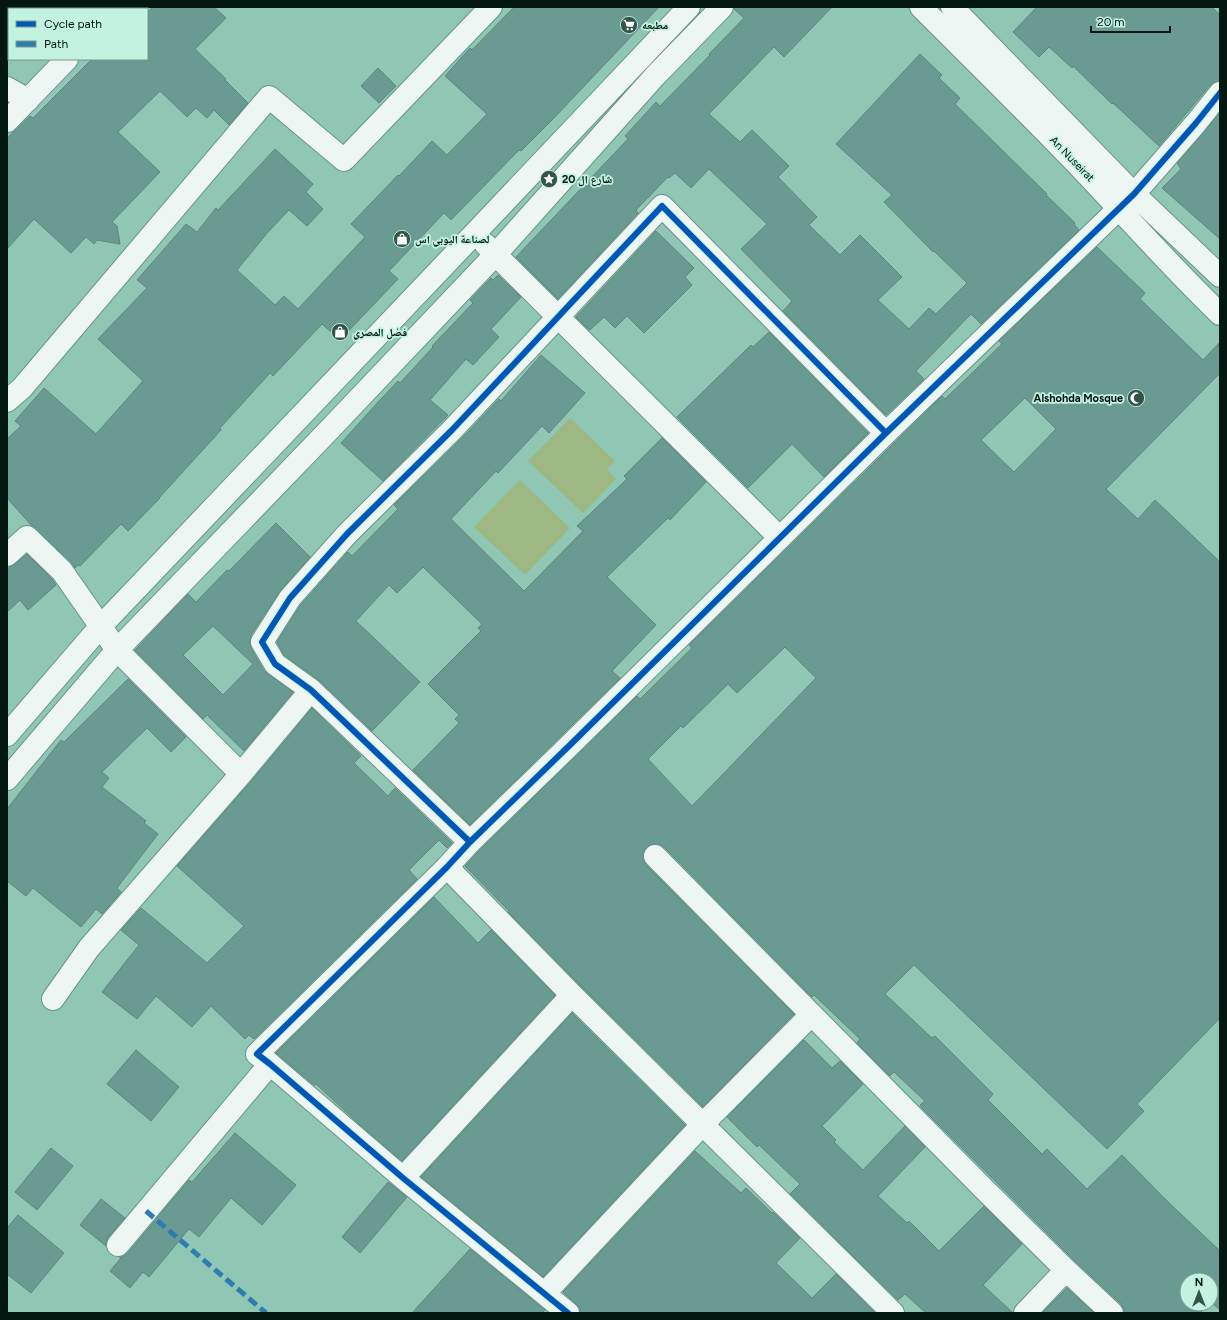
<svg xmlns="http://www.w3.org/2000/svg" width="1227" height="1320" font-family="Figtree,'Noto Naskh Arabic',sans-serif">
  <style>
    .green { fill: #9db882 }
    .building { fill: #6a9b92; stroke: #60857c; fill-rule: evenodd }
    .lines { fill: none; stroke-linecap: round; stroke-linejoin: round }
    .minor-casing { stroke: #679688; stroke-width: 24 }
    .secondary-casing { stroke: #679688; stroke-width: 24 }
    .minor { stroke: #eef6f4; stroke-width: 22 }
    .secondary { stroke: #eef6f4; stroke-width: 22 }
    .quiet { stroke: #2d7db0; stroke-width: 5; stroke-dasharray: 10 5; stroke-linecap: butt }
    .cycleway-casing { stroke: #c4f2e1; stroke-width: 8 }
    .cycleway { stroke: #0057b8; stroke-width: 6 }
    .labels { text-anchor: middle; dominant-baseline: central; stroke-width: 3.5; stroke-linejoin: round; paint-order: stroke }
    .poi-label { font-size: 11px; font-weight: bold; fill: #021710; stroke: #c4f2e1; text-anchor: start }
    .street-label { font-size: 11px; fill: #021710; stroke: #c4f2e1 }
  </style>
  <rect width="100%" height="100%" fill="#8fc6b4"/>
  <path class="green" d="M 570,418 L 615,461 L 607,469 L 616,479 L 583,513 L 528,461 Z
    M 520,480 L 570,528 L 525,575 L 474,527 Z"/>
  <path class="building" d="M 153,7 L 214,7 L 226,18 L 195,49 L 226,79 L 225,80 L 248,103 L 229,125 L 214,110 L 207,118 L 196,108 L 187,117 L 160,91 L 118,132 L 160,172 L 112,222 L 117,226 L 120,244 L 97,240 L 94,244 L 86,237 L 71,253 L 34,219 L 7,249 L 7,138 L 30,116 L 33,118 L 92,59 L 147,59 L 147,13 Z
    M 514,7 L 659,7 L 554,118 L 521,151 L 519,150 L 451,220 L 444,213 L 389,271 L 398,279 L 340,340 L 322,324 L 273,376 L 270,373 L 220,428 L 221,430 L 159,498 L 160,498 L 128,531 L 121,524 L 80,566 L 78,565 L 75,568 L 71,562 L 32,526 L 7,498 L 7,439 L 21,426 L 15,421 L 44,388 L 96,434 L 143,381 L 98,339 L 147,288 L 137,280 L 186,224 L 197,232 L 216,208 L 218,210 L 275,149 L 313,184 L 306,192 L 323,209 L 307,226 L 289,210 L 268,232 L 237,270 L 275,305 L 284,296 L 298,309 L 365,237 L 351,224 L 398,175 L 399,176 L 432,141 L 447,155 L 487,114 L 445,76 L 470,48 L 472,50 Z
    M 734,7 L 832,7 L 784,57 L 774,47 L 709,114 L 740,142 L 752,130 L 789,166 L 778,177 L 817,217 L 809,225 L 840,255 L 860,235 L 902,277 L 878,300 L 909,329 L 929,308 L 936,314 L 967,283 L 934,251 L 933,252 L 884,202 L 892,195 L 836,144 L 920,54 L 942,75 L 939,78 L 960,98 L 955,104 L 1047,194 L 1046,195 L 1075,223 L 1074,224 L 1079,230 L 981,324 L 971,314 L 916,371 L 924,379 L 886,415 L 783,311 L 792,301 L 741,249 L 767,224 L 709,169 L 691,188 L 675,173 L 669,178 L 668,177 L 636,210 L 638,213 L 558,299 L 516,257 L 628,139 L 625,136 L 656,102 L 660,106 L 710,55 L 709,54 L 744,18 L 734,9 Z
    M 1037,7 L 1212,7 L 1220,15 L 1220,81 L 1215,82 L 1210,85 L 1159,146 L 1113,103 L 1112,104 L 1073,66 L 1072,68 L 1049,47 L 1039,57 L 1013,32 Z
    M 378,68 L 396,86 L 379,103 L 361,86 Z
    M 1220,113 L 1220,239 L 1162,188 L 1181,169 L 1177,163 Z
    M 656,231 L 694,268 L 685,277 L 692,285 L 644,333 L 627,316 L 615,328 L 604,317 L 590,330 L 586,327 L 576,317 Z
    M 1097,247 L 1145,293 L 1140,299 L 1203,360 L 1220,342 L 1220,373 L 1106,489 L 1138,519 L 1155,500 L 1220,562 L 1220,1018 L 1137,1104 L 1144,1111 L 1107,1149 L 914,965 L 885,994 L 932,1038 L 935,1036 L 993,1094 L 988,1100 L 1042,1154 L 1047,1149 L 1087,1189 L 1122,1155 L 1165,1199 L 1220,1251 L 1220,1310 L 1211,1302 L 1211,1280 L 1187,1280 L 1187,1304 L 1208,1304 L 1200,1313 L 1124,1313 L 1124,1309 L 1121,1304 L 1075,1261 L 922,1108 L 920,1105 L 925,1101 L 894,1072 L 890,1076 L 857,1043 L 860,1039 L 814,995 L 812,997 L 664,847 L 658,844 L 652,844 L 646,847 L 643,853 L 643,859 L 646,865 L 794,1014 L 703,1107 L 581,986 L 508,912 L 509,911 L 465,866 L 479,851 L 637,696 L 640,699 L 692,648 L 689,645 L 942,396 L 945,399 L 1002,344 L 999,341 ZM 1025,398 L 1056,429 L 1014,472 L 981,440 ZM 785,647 L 816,678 L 692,806 L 648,759 L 681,726 L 683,728 L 728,684 L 737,693 Z
    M 498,275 L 521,297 L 491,329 L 499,337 L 473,365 L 466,359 L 430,400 L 448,415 L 383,481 L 341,443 L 379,401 L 398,381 L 400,383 L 433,347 L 432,346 L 473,303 L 470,300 L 491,278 L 493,280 Z
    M 769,332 L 868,433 L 824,477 L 792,444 L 748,488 L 677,417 L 751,345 L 753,347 Z
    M 541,355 L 585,393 L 549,433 L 542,426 L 498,473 L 496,471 L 451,519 L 524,591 L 583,531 L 577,526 L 627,479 L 624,476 L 662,438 L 706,482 L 670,520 L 668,518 L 607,577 L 656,625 L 612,671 L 620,678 L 470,825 L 413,770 L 459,723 L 455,719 L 459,715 L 428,684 L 481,631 L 478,628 L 482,624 L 423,567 L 397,593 L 389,585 L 356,621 L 420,682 L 372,731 L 320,681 L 284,655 L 277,642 L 300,606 L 339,562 L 348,552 L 352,556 L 398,509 L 394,505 L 468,432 L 499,399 L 501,401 Z
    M 276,523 L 310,557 L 280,591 L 251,635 L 250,642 L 251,648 L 264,671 L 293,692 L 244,751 L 207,715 L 203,719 L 135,650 L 188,594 L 196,602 L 227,570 L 229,571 ZM 213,626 L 253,664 L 223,695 L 183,655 Z
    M 27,554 L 52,579 L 56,585 L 28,610 L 20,600 L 7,612 L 7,569 L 15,564 Z
    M 128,679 L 186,737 L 171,752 L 147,728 L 102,772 L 109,778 L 102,787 L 146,821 L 144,823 L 158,834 L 117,888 L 121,892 L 102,914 L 96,909 L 81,927 L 33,888 L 26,896 L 7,881 L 7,809 L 61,740 L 64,742 Z
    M 312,708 L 361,756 L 354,763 L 388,796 L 395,788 L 452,843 L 447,848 L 439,840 L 409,870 L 417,879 L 254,1039 L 249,1035 L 245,1039 L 211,1006 L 192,1027 L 156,996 L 137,1019 L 102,992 L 139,945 L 121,930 L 141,908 L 207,963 L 244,926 L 177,866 L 255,777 Z
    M 434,897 L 478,943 L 491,930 L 555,995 L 402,1161 L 359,1124 L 316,1084 L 314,1085 L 276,1053 Z
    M 572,1013 L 685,1125 L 543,1277 L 421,1177 Z
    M 804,1040 L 832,1068 L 840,1061 L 863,1084 L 822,1126 L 836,1140 L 834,1142 L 863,1170 L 905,1126 L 925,1147 L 878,1196 L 907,1223 L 909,1221 L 939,1251 L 984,1206 L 1022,1244 L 983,1285 L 1013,1313 L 926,1313 L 905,1294 L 898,1300 L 790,1194 L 800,1184 L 759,1145 L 757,1147 L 727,1117 Z
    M 136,1050 L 179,1087 L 151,1121 L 107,1084 Z
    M 235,1133 L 296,1185 L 262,1225 L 231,1198 L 199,1237 L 189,1229 L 149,1277 L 143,1272 L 130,1288 L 110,1271 L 121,1258 L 119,1257 L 123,1257 L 128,1253 L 189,1180 L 192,1182 Z
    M 51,1148 L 73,1166 L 37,1210 L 15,1192 Z
    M 695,1151 L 741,1193 L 746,1188 L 772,1213 L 773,1212 L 800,1238 L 776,1263 L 812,1298 L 836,1274 L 875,1313 L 580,1313 L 580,1308 L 576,1304 L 563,1292 Z
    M 388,1182 L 407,1197 L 360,1253 L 342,1237 Z
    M 101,1199 L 125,1218 L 108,1237 L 106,1242 L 106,1246 L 80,1225 Z
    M 18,1215 L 64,1253 L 31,1293 L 7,1274 L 7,1228 Z
    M 470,1249 L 545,1310 L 542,1313 L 412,1313 Z
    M 1067,1288 L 1094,1313 L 1042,1313 Z"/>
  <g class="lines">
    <defs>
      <path id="minor" d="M 115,9 L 117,7
        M 7,88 L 28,100
        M 7,121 L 67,59
        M 486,245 L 780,538
        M 7,401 L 22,388 L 269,97 L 344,160 L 491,7
        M 7,555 L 27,537 L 62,571 L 117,650 L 241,774
        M 7,735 L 100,627 L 474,234 L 689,7
        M 7,779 L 117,650 L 330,429 L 496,254 L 655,76 L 722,7
        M 470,842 L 311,690 L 275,664 L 262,642 L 290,598 L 347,534 L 452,430 L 662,206 L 886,433
        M 655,856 L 984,1189 L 1066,1270 L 1112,1313
        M 447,867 L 572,995 L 893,1313
        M 53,999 L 89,948 L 241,774 L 311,690
        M 403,1178 L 572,995
        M 118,1245 L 270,1064
        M 545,1293 L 702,1125 L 811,1015
        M 568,1313 L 403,1178 L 270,1064 L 257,1054 L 447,867 L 470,842 L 571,744 L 886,433 L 1134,194 L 1196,123 L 1220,93
        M 1025,1313 L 1066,1270"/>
      <path id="secondary" d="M 921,7 C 972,58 1023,108 1073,160 C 1122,211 1169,265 1220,314
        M 952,7 L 1134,194 L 1220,276"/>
    </defs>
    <use href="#minor" class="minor-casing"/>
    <use href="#secondary" class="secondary-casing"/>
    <use href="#minor" class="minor"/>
    <use href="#secondary" class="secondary"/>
    <path class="quiet" d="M 146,1211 L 266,1313"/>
    <defs>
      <path id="cycleway" d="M 470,842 L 311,690 L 275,664 L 262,642 L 290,598 L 347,534 L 452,430 L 662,206 L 886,433
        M 568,1313 L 403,1178 L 270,1064 L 257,1054 L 447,867 L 470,842 L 571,744 L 886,433 L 1134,194 L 1196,123 L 1220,93"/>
    </defs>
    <use href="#cycleway" class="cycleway-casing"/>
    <use href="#cycleway" class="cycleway"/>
  </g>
  <defs>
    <symbol id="supermarket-disc" viewBox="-11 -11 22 22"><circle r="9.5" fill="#335449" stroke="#c4f2e1"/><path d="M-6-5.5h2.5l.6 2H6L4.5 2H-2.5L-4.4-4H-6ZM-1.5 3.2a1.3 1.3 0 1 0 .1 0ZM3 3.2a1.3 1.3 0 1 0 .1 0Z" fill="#fff"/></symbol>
    <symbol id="sight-disc" viewBox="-11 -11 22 22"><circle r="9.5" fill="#335449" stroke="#c4f2e1"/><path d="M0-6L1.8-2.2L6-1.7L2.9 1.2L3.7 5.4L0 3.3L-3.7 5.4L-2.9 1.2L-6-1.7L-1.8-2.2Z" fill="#fff"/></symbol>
    <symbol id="shop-disc" viewBox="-11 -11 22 22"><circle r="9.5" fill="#335449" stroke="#c4f2e1"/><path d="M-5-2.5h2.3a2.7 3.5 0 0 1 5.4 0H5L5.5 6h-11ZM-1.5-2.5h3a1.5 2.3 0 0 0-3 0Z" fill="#fff"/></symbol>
    <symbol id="mosque-disc" viewBox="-11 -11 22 22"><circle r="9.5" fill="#335449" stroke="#c4f2e1"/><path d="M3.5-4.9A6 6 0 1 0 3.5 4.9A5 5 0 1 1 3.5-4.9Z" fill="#fff"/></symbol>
  </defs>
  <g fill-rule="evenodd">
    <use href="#supermarket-disc" x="619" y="15" width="20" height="20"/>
    <use href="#sight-disc" x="539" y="169" width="20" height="20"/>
    <use href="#shop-disc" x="392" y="229" width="20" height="20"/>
    <use href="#shop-disc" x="330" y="322" width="20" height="20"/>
    <use href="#mosque-disc" x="1126" y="388" width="20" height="20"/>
  </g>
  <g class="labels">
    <g class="poi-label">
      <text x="642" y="25">مطبعه</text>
      <text x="562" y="179">شارع ال 20</text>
      <text x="415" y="239">لصناعة اليوبي اس</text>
      <text x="353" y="332">فضل المصري</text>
      <text x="1123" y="398" text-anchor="end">Alshohda Mosque</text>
    </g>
    <g class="street-label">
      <text transform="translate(1072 159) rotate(46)">An Nuseirat</text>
    </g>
  </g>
  <rect width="1227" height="1320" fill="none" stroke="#021710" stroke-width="16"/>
  <rect x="8" y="8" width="140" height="52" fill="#c4f2e1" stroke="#769a8d"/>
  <rect x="16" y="21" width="20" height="6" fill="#0057b8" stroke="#769a8d"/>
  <text x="44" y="28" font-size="12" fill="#021710">Cycle path</text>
  <rect x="16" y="41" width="20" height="6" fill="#2d7db0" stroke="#769a8d"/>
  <text x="44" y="48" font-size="12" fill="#021710">Path</text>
  <g transform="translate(1199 1292)"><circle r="19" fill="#c4f2e1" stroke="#769a8d"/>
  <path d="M0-3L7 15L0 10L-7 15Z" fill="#335449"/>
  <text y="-6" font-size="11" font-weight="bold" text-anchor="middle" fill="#021710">N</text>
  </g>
  <path d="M1091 26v6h79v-6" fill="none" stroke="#021710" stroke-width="2"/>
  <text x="1097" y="26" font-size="12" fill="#021710" stroke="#c4f2e1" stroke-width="3" paint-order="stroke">20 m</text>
</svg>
